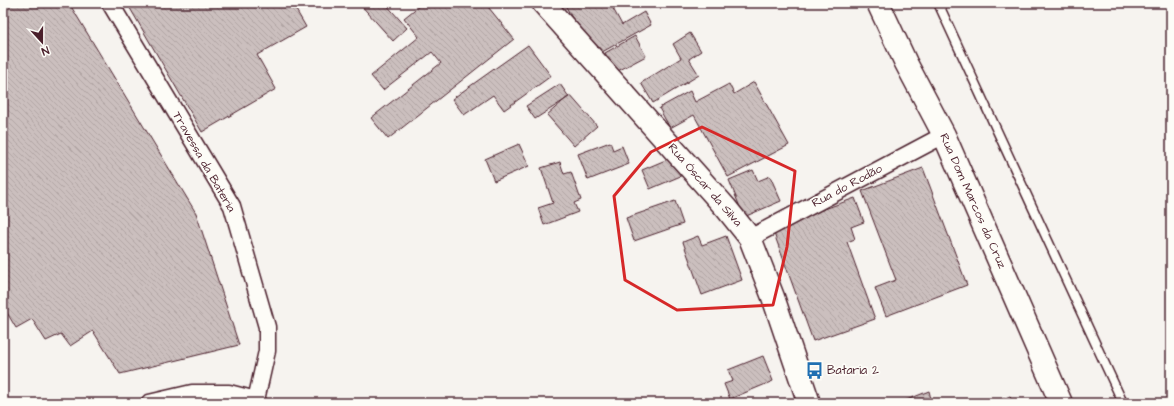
<svg xmlns="http://www.w3.org/2000/svg" width="1174" height="406" font-family="'Architects Daughter',sans-serif">
  <style>
    .building { fill: url(#building-back-hatch); stroke: #4a1f2b }
    .lines { fill: none; stroke-linecap: round; stroke-linejoin: round }
    .lane-casing { stroke: #4a1f2b; stroke-width: 11 }
    .street-casing { stroke: #4a1f2b; stroke-width: 19 }
    .secondary-casing { stroke: #4a1f2b; stroke-width: 25 }
    .primary-casing { stroke: #4a1f2b; stroke-width: 25 }
    .lane { stroke: #fdfcf7; stroke-width: 8 }
    .street { stroke: #fdfcf7; stroke-width: 16 }
    .secondary { stroke: #fdfcf7; stroke-width: 22 }
    .primary { stroke: #fdfcf7; stroke-width: 22 }
    .marked { fill: none; stroke: #d62828; stroke-width: 3; stroke-linejoin: round }
    .labels { text-anchor: middle; dominant-baseline: central; stroke-width: 3.5; stroke-linejoin: round; paint-order: stroke }
    .street-label { font-size: 12px; fill: #4a1f2b; stroke: #fdfcf7 }
    .poi-label { font-size: 12px; fill: #4a1f2b; stroke: #fdfcf7; text-anchor: start }
  </style>
  <defs>
    <pattern id="building-back-hatch" width="6" height="6" patternUnits="userSpaceOnUse"><rect width="6" height="6" fill="#cbbfbe"/><path d="M-1 5l2 2M0 0l6 6M5-1l2 2" fill="none" stroke="#b0a4a3"/></pattern>
  </defs>
  <rect width="100%" height="100%" fill="#f6f3ef"/>
  <filter id="ink" filterUnits="userSpaceOnUse"><feTurbulence type="fractalNoise" baseFrequency=".025" numOctaves="2"/><feDisplacementMap in="SourceGraphic" scale="8" xChannelSelector="R" yChannelSelector="G"/><feConvolveMatrix kernelMatrix="1 2 1 2 8 2 1 2 1" color-interpolation-filters="sRGB"/></filter>
  <g filter="url(#ink)">
    <path class="building" d="M 3,3 L 69,3 L 196,213 L 239,345 L 120,374 L 93,331 L 70,346 L 61,334 L 46,341 L 32,319 L 16,328 L 3,306 Z
      M 127,3 L 292,3 L 306,27 L 257,55 L 276,89 L 202,132 Z
      M 359,3 L 385,3 L 407,28 L 393,41 Z
      M 417,3 L 485,3 L 514,39 L 388,139 L 371,118 L 441,63 L 432,52 L 383,90 L 371,76 L 419,37 L 404,18 L 419,6 Z
      M 564,3 L 600,3 L 601,5 L 610,3 L 622,25 L 644,12 L 651,25 L 593,57 Z
      M 690,33 L 701,51 L 689,59 L 699,75 L 653,103 L 641,83 L 681,58 L 673,44 Z
      M 635,36 L 646,56 L 616,72 L 605,53 Z
      M 528,45 L 551,76 L 504,110 L 493,95 L 464,115 L 452,99 Z
      M 754,82 L 789,145 L 728,177 L 694,115 L 670,128 L 659,108 L 690,91 L 695,102 L 729,84 L 734,94 Z
      M 560,84 L 569,97 L 535,119 L 526,106 Z
      M 570,95 L 597,126 L 574,146 L 547,115 Z
      M 610,142 L 613,150 L 622,146 L 629,164 L 588,180 L 578,154 Z
      M 519,144 L 529,166 L 494,181 L 485,159 Z
      M 675,156 L 683,175 L 650,189 L 642,170 Z
      M 560,162 L 564,174 L 571,172 L 581,200 L 574,203 L 578,212 L 544,225 L 538,208 L 553,203 L 541,168 Z
      M 923,168 L 967,285 L 886,316 L 875,288 L 896,280 L 862,191 Z
      M 753,170 L 758,181 L 770,176 L 781,201 L 744,217 L 729,180 Z
      M 855,198 L 864,222 L 851,227 L 855,239 L 847,242 L 875,319 L 813,341 L 772,228 Z
      M 675,201 L 683,224 L 634,241 L 626,218 Z
      M 698,236 L 702,245 L 726,236 L 742,280 L 702,295 L 683,242 Z
      M 763,356 L 773,381 L 730,399 L 724,384 L 733,381 L 728,370 Z
      M 929,391 L 932,403 L 899,403 Z
      M 1010,396 L 1012,403 L 992,403 Z"/>
    <g class="lines">
      <defs>
        <path id="lane" d="M 938,3 L 1123,403"/>
        <path id="street" d="M 110,3 L 232,206 L 267,327 L 267,351 L 256,400
          M 750,238 L 944,135
          M 149,403 L 192,393 L 229,393 L 256,400 L 259,403"/>
        <path id="secondary" d="M 878,3 L 906,63 L 944,135 L 1061,403"/>
        <path id="primary" d="M 543,3 L 726,208 L 750,238 L 773,297 L 809,403"/>
      </defs>
      <use href="#lane" class="lane-casing"/>
      <use href="#street" class="street-casing"/>
      <use href="#secondary" class="secondary-casing"/>
      <use href="#primary" class="primary-casing"/>
      <use href="#lane" class="lane"/>
      <use href="#street" class="street"/>
      <use href="#secondary" class="secondary"/>
      <use href="#primary" class="primary"/>
    </g>
  </g>
  <path class="marked" d="M 702,127 L 795,171 L 787,247 L 773,305 L 677,310 L 625,280 L 614,196 L 651,152 Z"/>
  <defs>
    <symbol id="bus-bare" viewBox="-9 -9 18 18"><path d="M-5-6H5V4H4V6H2V4H-2V6H-4V4H-5ZM-3.5-4V0h7V-4ZM-3.5 1.2v1.5H-2V1.2ZM2 1.2v1.5H3.5V1.2Z" fill="#1f6fb2" stroke="#fdfcf7" stroke-width="2.5" paint-order="stroke"/></symbol>
  </defs>
  <g fill-rule="evenodd">
    <use href="#bus-bare" x="802" y="358" width="25" height="25"/>
  </g>
  <g class="labels">
    <g class="street-label">
      <text transform="translate(204 162) rotate(60)">Travessa da Bateria</text>
      <text transform="translate(705 185) rotate(49)">Rua Óscar da Silva</text>
      <text transform="translate(847 186) rotate(-28)">Rua do Rodão</text>
      <text transform="translate(973 201) rotate(66)">Rua Dom Marcos da Cruz</text>
    </g>
    <g class="poi-label">
      <text x="827" y="370">Bataria 2</text>
    </g>
  </g>
  <rect width="1174" height="406" fill="none" stroke="#fdfcf7" stroke-width="16"/>
  <rect x="8" y="8" width="1158" height="390" fill="none" stroke="#4a1f2b" stroke-width="1.5" filter="url(#ink)"/>
  <g transform="translate(42 42) rotate(159)" stroke="#fdfcf7" stroke-width="3" paint-order="stroke">
  <path d="M0-3L7 15L0 10L-7 15Z" fill="#4a1f2b"/>
  <text y="-6" font-size="11" font-weight="bold" text-anchor="middle" fill="#4a1f2b">N</text>
  </g>
</svg>
